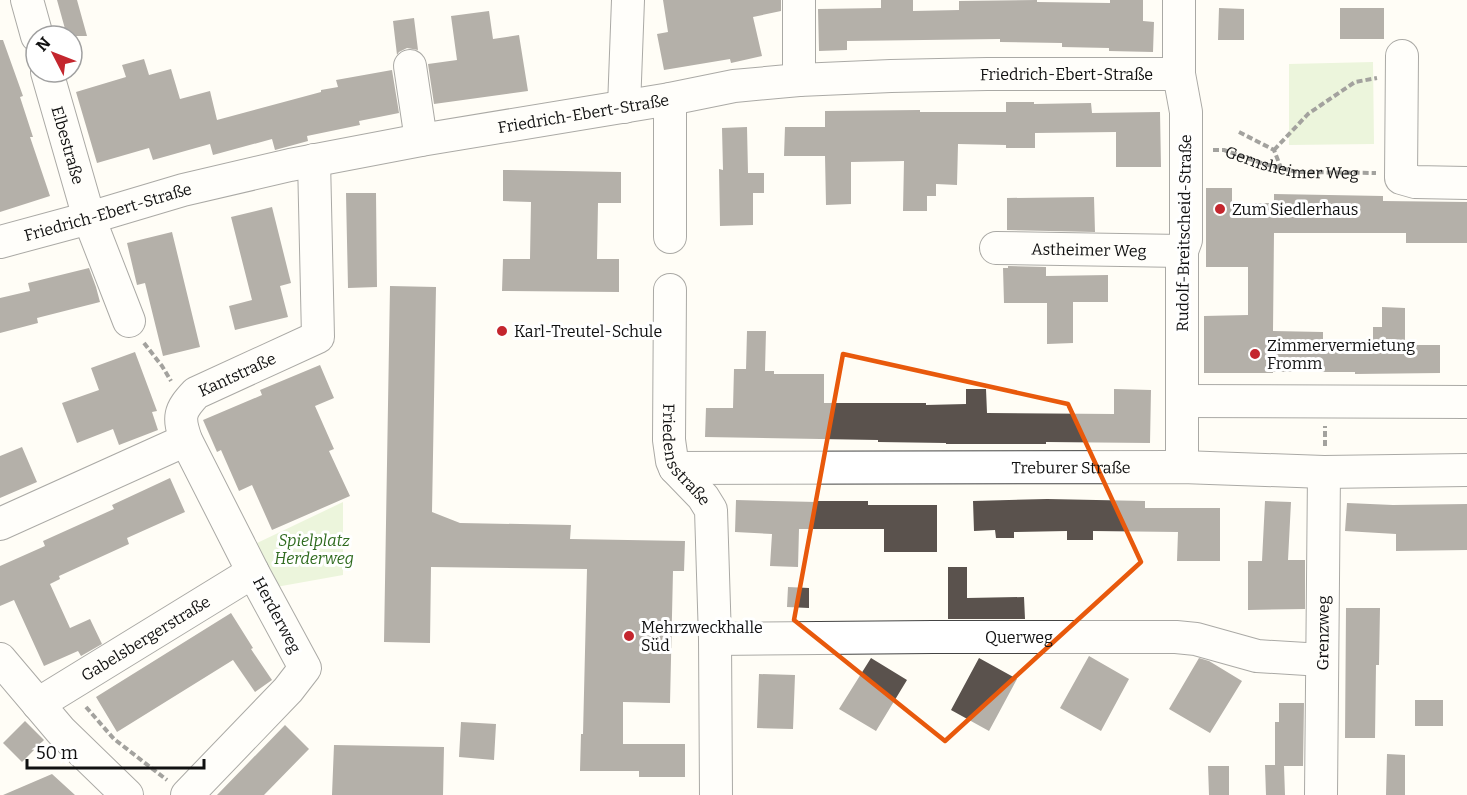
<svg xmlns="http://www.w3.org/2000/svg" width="1467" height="795" font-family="Bitter,serif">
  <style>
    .green { fill: #d5ebbd }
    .building { fill: #5a524d }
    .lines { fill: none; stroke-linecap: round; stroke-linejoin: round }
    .minor-casing { stroke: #444; stroke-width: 34 }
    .path { stroke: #333; stroke-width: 4; stroke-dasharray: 6 3; stroke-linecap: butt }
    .minor { stroke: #fff; stroke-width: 32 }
    .marked { fill: none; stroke: #e8590c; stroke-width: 4.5; stroke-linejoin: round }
    .poi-dot { fill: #c4262e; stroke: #fff; stroke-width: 2 }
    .labels { text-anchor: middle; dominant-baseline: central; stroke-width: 6; stroke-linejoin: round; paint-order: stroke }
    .street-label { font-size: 16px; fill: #111; stroke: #fff }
    .poi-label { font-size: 16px; fill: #111; stroke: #fff; text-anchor: start }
    .park-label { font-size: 16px; font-style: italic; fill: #2f6b1f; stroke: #fff }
  </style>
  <rect width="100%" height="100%" fill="#fffdf5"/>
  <path class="green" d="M 1373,62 L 1374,144 L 1289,145 L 1289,64 Z
    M 343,502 L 343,575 L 276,587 L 255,544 Z"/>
  <path class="building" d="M 57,0 L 77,0 L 87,36 L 67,36 Z
    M 663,0 L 781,0 L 781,11 L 753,17 L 762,56 L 731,63 L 730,59 L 664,70 L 657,34 L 668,32 Z
    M 881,0 L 913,0 L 913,11 L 959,10 L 959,1 L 1037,0 L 1037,2 L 1110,3 L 1110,0 L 1143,0 L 1143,21 L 1154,22 L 1153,52 L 1109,51 L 1109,48 L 1062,47 L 1062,43 L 1000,42 L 1000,39 L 847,41 L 847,50 L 819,51 L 818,9 L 881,8 Z
    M 1219,8 L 1244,9 L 1244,40 L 1218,40 Z
    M 1340,8 L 1384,8 L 1384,39 L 1340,39 Z
    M 489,11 L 493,39 L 519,35 L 528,91 L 434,104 L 428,64 L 457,60 L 451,16 Z
    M 414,18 L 418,50 L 407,48 L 399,52 L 397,55 L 393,21 Z
    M 0,40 L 3,40 L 23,96 L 20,97 L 33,137 L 30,137 L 50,196 L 0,212 Z
    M 144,59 L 149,75 L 171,69 L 180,99 L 210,91 L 217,120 L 321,92 L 321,90 L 338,87 L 336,80 L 392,70 L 399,113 L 359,121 L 360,125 L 307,136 L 308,141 L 275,150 L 272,139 L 213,155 L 210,144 L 153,160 L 149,148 L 97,163 L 76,92 L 126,77 L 122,65 Z
    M 1006,102 L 1034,102 L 1034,104 L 1091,103 L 1092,113 L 1160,112 L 1161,167 L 1116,167 L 1116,132 L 1035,133 L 1035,148 L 1006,148 L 1006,145 L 958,144 L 957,185 L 936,184 L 936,196 L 927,196 L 927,211 L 903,211 L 904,161 L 851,162 L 851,204 L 826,205 L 825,156 L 784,156 L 785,127 L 825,127 L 825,111 L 920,110 L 920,112 L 1006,112 Z
    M 747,127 L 748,173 L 764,173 L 764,193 L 753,193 L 753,225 L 720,226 L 719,169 L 723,170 L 722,128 Z
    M 503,170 L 621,172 L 621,203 L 598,203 L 597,259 L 619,259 L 619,292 L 502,291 L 503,259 L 530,259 L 531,202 L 503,201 Z
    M 1206,188 L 1232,188 L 1232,203 L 1274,203 L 1274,194 L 1383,196 L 1383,201 L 1467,202 L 1467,243 L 1406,243 L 1406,233 L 1274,233 L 1273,331 L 1323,332 L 1323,342 L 1373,342 L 1373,327 L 1382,327 L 1382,307 L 1405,308 L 1405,345 L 1440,345 L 1440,373 L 1355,374 L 1355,372 L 1273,372 L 1273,373 L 1204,373 L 1204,316 L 1248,315 L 1248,267 L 1206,267 Z
    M 346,193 L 376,193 L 377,287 L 348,288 Z
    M 1094,197 L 1095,232 L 1007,230 L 1007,198 Z
    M 272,207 L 291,283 L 280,286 L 288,317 L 235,330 L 229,306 L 252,300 L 231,217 Z
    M 172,232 L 200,347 L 163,356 L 145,283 L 137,285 L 127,243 Z
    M 1008,266 L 1046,267 L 1046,276 L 1108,275 L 1108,302 L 1073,302 L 1073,343 L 1047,344 L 1047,303 L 1004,303 L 1003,268 L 1008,268 Z
    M 89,268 L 96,287 L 100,302 L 37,318 L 38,323 L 0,333 L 0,298 L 30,291 L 28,283 Z
    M 390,286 L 436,287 L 432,512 L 460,523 L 571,525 L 570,539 L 685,541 L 684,571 L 673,571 L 670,703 L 623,702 L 623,744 L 685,744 L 685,777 L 639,777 L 639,771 L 580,771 L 581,734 L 583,734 L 587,569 L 431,567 L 430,643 L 384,642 Z
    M 747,331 L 766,331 L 765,371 L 774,371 L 774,374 L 824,374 L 824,403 L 926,403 L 926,405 L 966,404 L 966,389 L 986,389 L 987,413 L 1114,414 L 1114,389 L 1151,390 L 1150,443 L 1046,442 L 1046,444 L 946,444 L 946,443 L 878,442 L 878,440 L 705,437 L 706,408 L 733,408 L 734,369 L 746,369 Z
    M 135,352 L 157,411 L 152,412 L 158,430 L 119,445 L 113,429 L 77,443 L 62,403 L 99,390 L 91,368 Z
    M 320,365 L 334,398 L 315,406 L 334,449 L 329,451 L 350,496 L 272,530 L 252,485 L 239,491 L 221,450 L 217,452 L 203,420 L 262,395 L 260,390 Z
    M 22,447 L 37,482 L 0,498 L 0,456 Z
    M 170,478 L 185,512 L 127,538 L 129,544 L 59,576 L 60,579 L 50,584 L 70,628 L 90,619 L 102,644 L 81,656 L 78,651 L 44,666 L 14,600 L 0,606 L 0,566 L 45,546 L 43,541 L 114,509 L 112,505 Z
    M 1047,499 L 1145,501 L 1145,508 L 1220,508 L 1220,561 L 1177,561 L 1178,532 L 1093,531 L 1093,540 L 1067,540 L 1067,531 L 1014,532 L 1014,538 L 996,538 L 995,530 L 974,531 L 973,501 Z
    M 736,500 L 817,502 L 817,501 L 868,501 L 868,505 L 937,505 L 937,552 L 884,552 L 884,529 L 799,529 L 798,567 L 770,566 L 772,534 L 735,532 Z
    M 1265,501 L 1291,502 L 1288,560 L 1305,560 L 1305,609 L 1248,610 L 1248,561 L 1262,561 Z
    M 1347,503 L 1393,505 L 1467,504 L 1467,550 L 1396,551 L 1396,534 L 1345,531 Z
    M 948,567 L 967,567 L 967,598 L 1024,597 L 1025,619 L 948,619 Z
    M 788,587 L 809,588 L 809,608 L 787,607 Z
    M 1346,608 L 1380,608 L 1379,665 L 1376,665 L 1375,738 L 1345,738 Z
    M 231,613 L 253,648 L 251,649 L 272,680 L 255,692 L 233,660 L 117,732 L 96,697 Z
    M 1089,656 L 1129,679 L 1101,731 L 1060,708 Z
    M 871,658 L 907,680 L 876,731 L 839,709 Z
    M 979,658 L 1017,679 L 989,731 L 951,710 Z
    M 1199,658 L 1209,661 L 1242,681 L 1210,733 L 1169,709 Z
    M 759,674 L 795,675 L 793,729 L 757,728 Z
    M 1415,700 L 1443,700 L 1443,726 L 1415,726 Z
    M 1279,703 L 1304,703 L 1303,766 L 1284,766 L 1285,795 L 1266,795 L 1265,765 L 1275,765 L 1275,722 L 1279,722 Z
    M 25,721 L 44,740 L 22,762 L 3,743 Z
    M 461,722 L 496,724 L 494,760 L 459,757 Z
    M 285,725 L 309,749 L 264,795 L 217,795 Z
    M 334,745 L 444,747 L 443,795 L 332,795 Z
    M 1387,754 L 1405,755 L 1405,795 L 1386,795 Z
    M 1208,766 L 1229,766 L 1229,795 L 1209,795 Z
    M 52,774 L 75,795 L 3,795 Z"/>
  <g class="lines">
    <defs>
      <g id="minor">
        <path d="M 27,0 L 37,36"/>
        <path d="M 799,0 L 799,80"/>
        <path d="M 1179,0 L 1179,74 L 1186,112 L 1186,240 L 1182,251 L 1182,467"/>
        <path d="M 1402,56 L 1401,178 L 1415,182 L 1467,183"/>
        <path d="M 410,66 L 421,140"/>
        <path id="s2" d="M 47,72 L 89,218 L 129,321"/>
        <path d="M 624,107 L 628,0"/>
        <path d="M 670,237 L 670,99"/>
        <path id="s3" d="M 0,242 L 89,218 L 183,190 L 290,165 L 421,140 L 670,99 L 734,86 L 799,80 L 891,76 L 987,74 L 1179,74"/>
        <path id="s4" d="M 996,248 L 1182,251"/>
        <path id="s5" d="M 670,290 L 669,440 L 672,461 L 675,468 L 703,497 L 711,510 L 715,639 L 716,795"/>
        <path d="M 1182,401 L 1467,402"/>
        <path id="s6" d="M 675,468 L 1182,467 L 1324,472 L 1467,470"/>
        <path d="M 0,524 L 186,440"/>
        <path id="s7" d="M 715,639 L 933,637 L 1176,637 L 1196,639 L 1257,656 L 1322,660"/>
        <path d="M 0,659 L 61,731 L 127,795"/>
        <path id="s8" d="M 38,704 L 253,572"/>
        <path id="s9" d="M 187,795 L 288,690 L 305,668 L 253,572 L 186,440 C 178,417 179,411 196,393 L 318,337 L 314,160"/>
        <path id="s10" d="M 1321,795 L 1324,472"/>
      </g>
    </defs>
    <use href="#minor" class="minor-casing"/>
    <g class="path">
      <path d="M 1239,132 L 1274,150 L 1281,168"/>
      <path id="s1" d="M 1213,150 L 1224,150 L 1264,164 L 1297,172 L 1376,173"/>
      <path d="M 1274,150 L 1308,114 L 1321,105 L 1355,82 L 1377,78"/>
      <path d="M 144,343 L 162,366 L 171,381"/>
      <path d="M 1325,446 L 1325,426"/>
      <path d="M 86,707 L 114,739 L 167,780"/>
    </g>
    <use href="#minor" class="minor"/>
  </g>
  <path d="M0 0H1467V795H0ZM 843,354 L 1068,404 L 1141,562 L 945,741 L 794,620 Z" fill="#fffdf5" fill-opacity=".55" fill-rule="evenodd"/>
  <path class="marked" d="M 843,354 L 1068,404 L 1141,562 L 945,741 L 794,620 Z"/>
  <g class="poi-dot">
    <circle cx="1220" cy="209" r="6"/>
    <circle cx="502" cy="331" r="6"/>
    <circle cx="1255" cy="354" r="6"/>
    <circle cx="629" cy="636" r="6"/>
  </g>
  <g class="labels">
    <g class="street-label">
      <text stroke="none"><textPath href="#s3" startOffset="1084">Friedrich-Ebert-Straße</textPath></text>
      <text stroke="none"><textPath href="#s3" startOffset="598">Friedrich-Ebert-Straße</textPath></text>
      <text stroke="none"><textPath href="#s2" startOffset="76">Elbestraße</textPath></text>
      <text stroke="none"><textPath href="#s1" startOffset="81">Gernsheimer Weg</textPath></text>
      <text stroke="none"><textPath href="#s3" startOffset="112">Friedrich-Ebert-Straße</textPath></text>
      <text transform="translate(1184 233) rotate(-89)">Rudolf-Breitscheid-Straße</text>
      <text stroke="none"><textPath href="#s4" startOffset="93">Astheimer Weg</textPath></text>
      <text stroke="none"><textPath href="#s9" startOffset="528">Kantstraße</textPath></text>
      <text stroke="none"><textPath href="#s5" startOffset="170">Friedensstraße</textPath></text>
      <text stroke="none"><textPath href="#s6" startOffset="396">Treburer Straße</textPath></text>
      <text transform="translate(277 615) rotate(62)">Herderweg</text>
      <text stroke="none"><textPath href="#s10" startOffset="162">Grenzweg</textPath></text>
      <text stroke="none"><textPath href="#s7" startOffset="304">Querweg</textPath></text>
      <text stroke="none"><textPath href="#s8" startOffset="126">Gabelsbergerstraße</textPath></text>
    </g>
    <g class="poi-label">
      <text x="1232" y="209">Zum Siedlerhaus</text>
      <text x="514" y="331">Karl-Treutel-Schule</text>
      <text x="1267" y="345">Zimmervermietung<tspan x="1267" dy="18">Fromm</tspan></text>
      <text x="641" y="627">Mehrzweckhalle<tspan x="641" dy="18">Süd</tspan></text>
    </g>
    <g class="park-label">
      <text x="314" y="540">Spielplatz<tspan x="314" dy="18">Herderweg</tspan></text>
    </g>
  </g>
  <g transform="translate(54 54) rotate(312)"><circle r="28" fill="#ffffff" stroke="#a0a0a0" stroke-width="1.5"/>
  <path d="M0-4.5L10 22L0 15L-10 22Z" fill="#c4262e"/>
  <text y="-9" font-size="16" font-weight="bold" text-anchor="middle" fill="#111111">N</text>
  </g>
  <path d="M27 759v9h177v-9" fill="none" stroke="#111111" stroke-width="3"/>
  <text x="36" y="759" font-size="18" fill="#111111" stroke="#ffffff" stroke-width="4.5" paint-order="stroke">50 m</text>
</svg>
